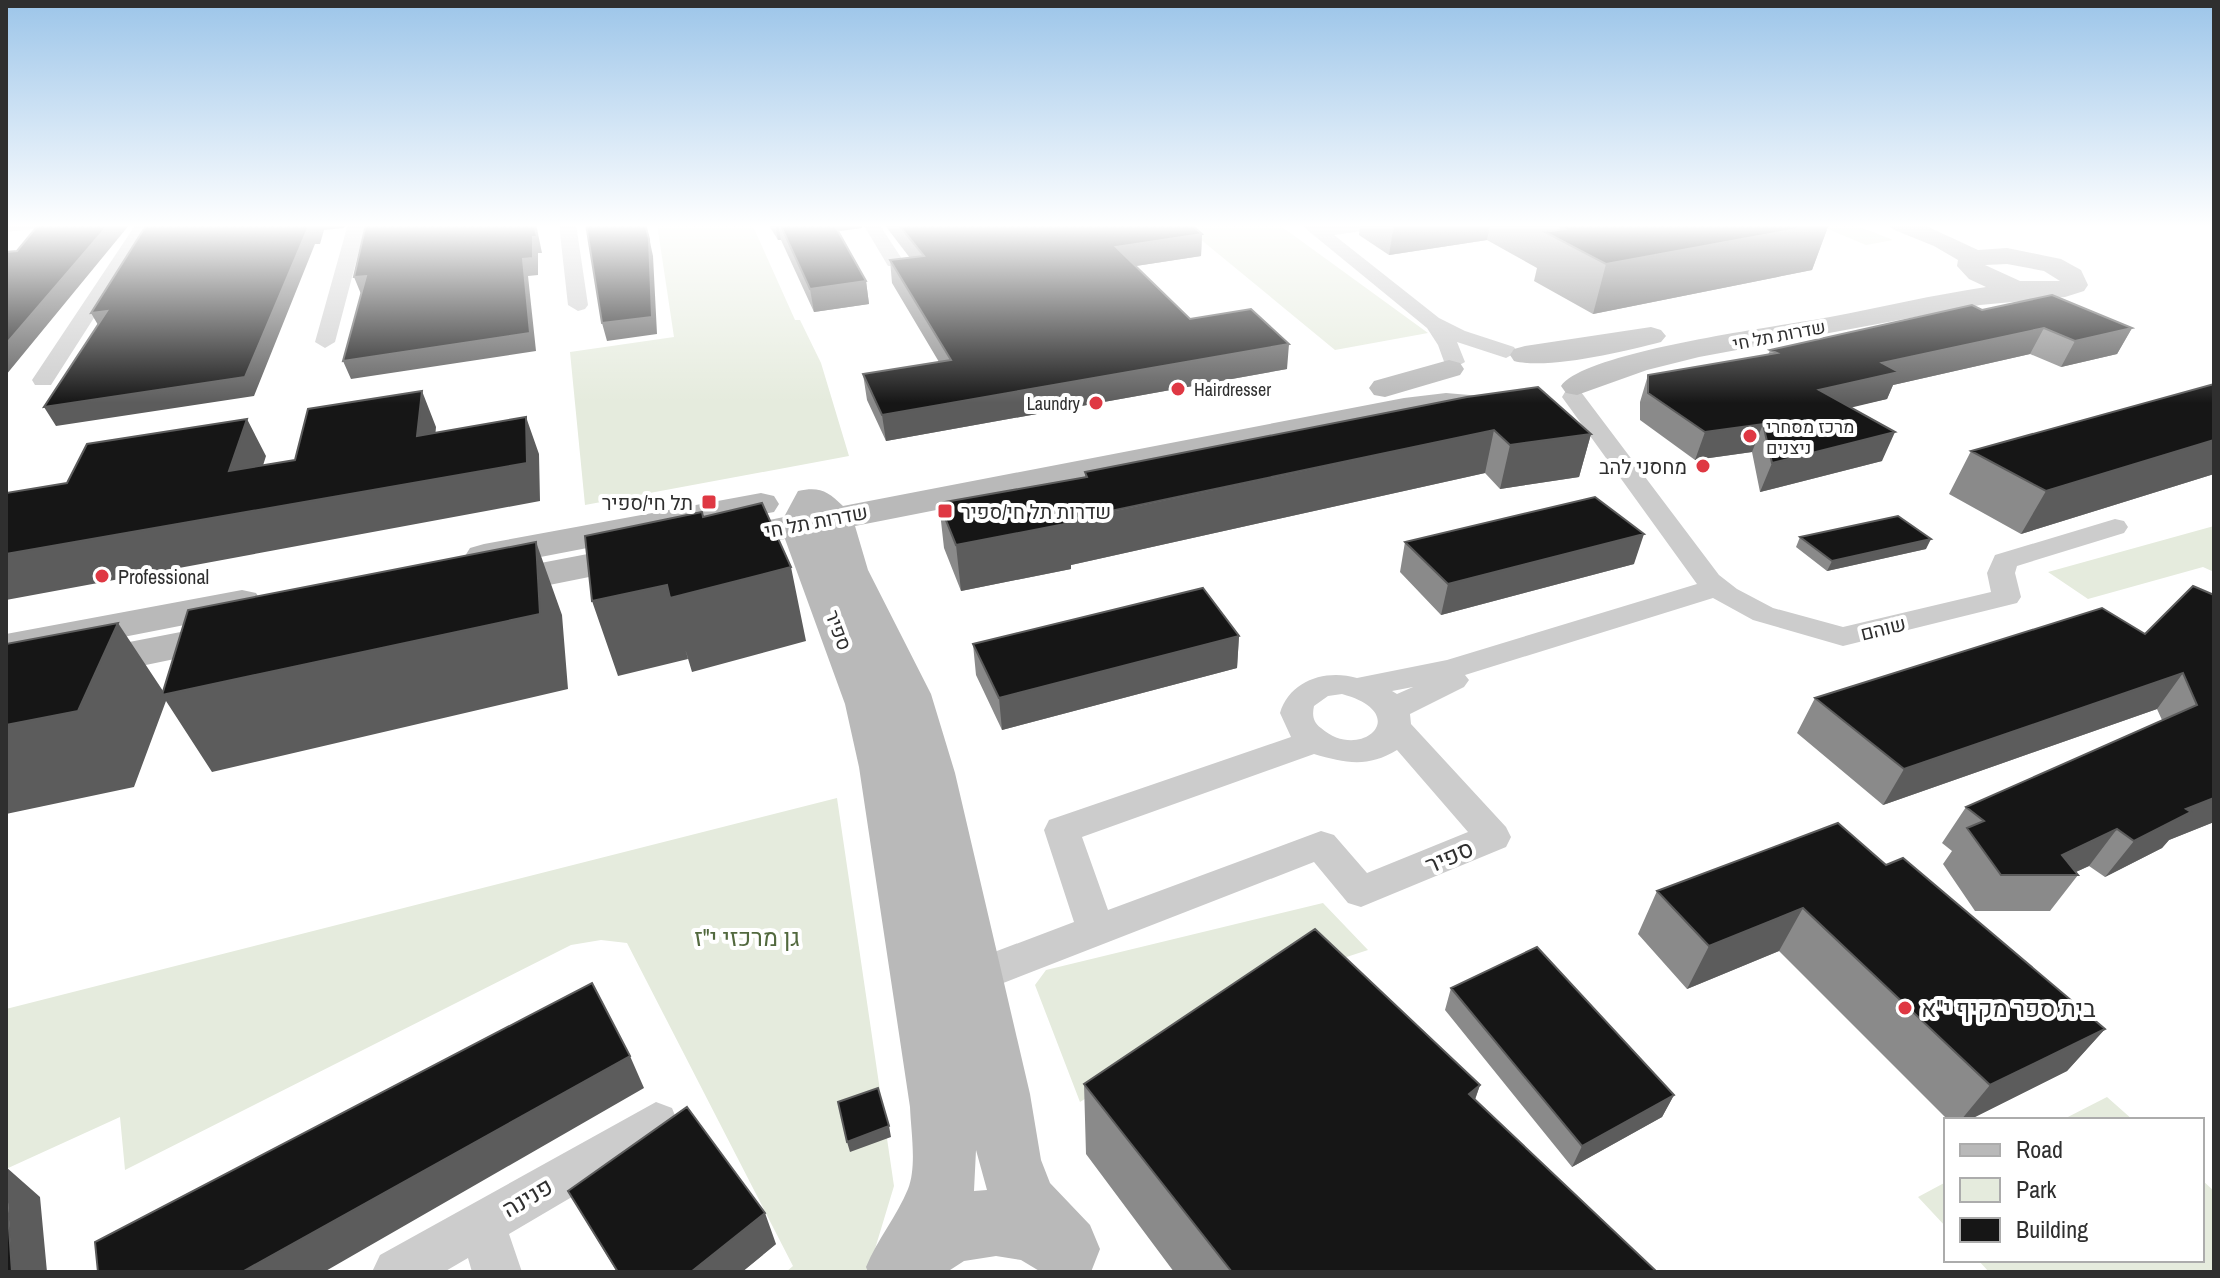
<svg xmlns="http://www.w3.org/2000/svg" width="2220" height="1278" font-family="'Archivo Narrow',Heebo,sans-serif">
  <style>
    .green { fill: #e5ebdd }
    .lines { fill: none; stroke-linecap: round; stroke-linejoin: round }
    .street { fill: #ccc; fill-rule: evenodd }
    .secondary { fill: #b9b9b9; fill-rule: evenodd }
    .wall { fill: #8a8a8a }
    .shaded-wall { fill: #5c5c5c }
    .building { fill: #161616; stroke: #5c5c5c; stroke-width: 2 }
    .poi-dot { fill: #df3843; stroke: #fff; stroke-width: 3 }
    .labels { text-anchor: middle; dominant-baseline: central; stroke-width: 8; stroke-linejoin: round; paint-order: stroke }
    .far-street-label { font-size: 18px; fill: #2f2f2f; stroke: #fff }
    .far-poi-label { font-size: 18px; fill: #2f2f2f; stroke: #fff; text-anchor: start }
    .poi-label { font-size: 20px; fill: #2f2f2f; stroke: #fff; text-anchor: end }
    .street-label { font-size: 20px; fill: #2f2f2f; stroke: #fff }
    .near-street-label { font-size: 24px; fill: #2f2f2f; stroke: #fff }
    .near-park-label { font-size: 24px; fill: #52693e; stroke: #fff }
    .near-poi-label { font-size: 24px; fill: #2f2f2f; stroke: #fff; text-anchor: start }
  </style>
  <rect width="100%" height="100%" fill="#fff"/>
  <path class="green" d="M 657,224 L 752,224 L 795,320 L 800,320 L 821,363 L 849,456 L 585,505 L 570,352 L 674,337 Z
    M 1182,224 L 1278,224 L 1428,333 L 1335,350 Z
    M 1816,224 L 1853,224 L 1893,240 L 1866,245 Z
    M 2214,526 L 2214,572 L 2203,567 L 2088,599 L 2048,572 Z
    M 837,798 L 894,1186 L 868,1272 L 786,1272 L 793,1266 L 627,943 L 601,940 L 571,945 L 125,1170 L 120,1117 L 6,1169 L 6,1009 Z
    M 1323,903 L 1368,950 L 1276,980 L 1080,1102 L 1035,985 L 1046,970 Z
    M 2107,1097 L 2133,1120 L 2062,1120 Z
    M 2202,1180 L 2214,1191 L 2214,1272 L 1989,1272 L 1978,1260 L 2202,1260 Z
    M 1946,1182 L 1946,1227 L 1918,1197 Z"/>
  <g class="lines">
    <path class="street" d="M 6,224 L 42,224 L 33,229 L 6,232 Z
      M 136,224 L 154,224 L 51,385 L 35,385 L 32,380 Z
      M 348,224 L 366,224 L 335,342 L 325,348 L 315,342 Z
      M 559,224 L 576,224 L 588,305 L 585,309 L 578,311 L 568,305 Z
      M 863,224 L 879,224 L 904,262 L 902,266 L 888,266 Z
      M 1300,224 L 1323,226 L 1384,224 L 1376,229 L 1334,235 L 1439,318 L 1465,331 L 1514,347 L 1517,352 L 1506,358 L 1457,342 L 1465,362 L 1454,368 L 1446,367 L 1438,345 L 1427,328 Z
      M 1573,390 L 1581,392 L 1719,575 L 1737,589 L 1773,608 L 1843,627 L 1991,592 L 1987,573 L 1995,555 L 2115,519 L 2124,521 L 2128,527 L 2124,533 L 2017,566 L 2015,573 L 2021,597 L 2017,603 L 1843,646 L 1753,620 L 1713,598 L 1465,675 L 1469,680 L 1464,687 L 1410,714 L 1411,724 L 1506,827 L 1511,837 L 1506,847 L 1361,907 L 1348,903 L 1314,862 L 988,989 L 974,994 L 960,989 L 954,977 L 960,965 L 1074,922 L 1044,830 L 1049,820 L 1291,737 L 1280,713 C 1290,680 1326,669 1357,678 L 1447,660 L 1697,584 L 1562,397 L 1565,392 ZM 1413,687 L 1397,694 L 1392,691 ZM 1342,694 C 1415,714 1360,763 1321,728 C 1313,722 1312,715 1314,706 L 1328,696 ZM 1397,750 L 1468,832 L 1367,873 L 1334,835 L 1321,831 L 1108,910 L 1082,837 L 1314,754 C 1345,763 1368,768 1397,750 Z
      M 656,1102 L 672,1108 L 678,1123 L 672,1138 L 509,1234 L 522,1272 L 472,1272 L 468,1258 L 444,1272 L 372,1272 L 380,1255 Z"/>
    <path class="secondary" d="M 1889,224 L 1922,224 L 1978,250 L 2007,248 L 2061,259 L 2081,270 L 2088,285 L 2084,291 L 2065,297 L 1980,305 L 1699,357 L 1647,370 L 1577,395 L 1566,393 L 1561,386 C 1585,351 1782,326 1830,317 C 1882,307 1933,295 1986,287 L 1969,279 L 1957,266 L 1958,260 L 1934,246 L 1892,229 ZM 2007,264 L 2044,271 L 2060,281 L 2020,281 L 1985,265 Z
      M 1651,327 L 1661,330 L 1666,336 L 1661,342 C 1626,351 1548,370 1514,361 L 1510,355 L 1514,349 L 1525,346 Z
      M 1449,360 L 1460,363 L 1464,369 L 1460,375 L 1385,397 L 1374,395 L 1369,388 L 1374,381 Z
      M 1446,393 L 1493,397 L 1498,404 L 1493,411 L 1404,418 L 855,526 L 868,570 L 931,694 L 955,773 L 1030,1094 L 1041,1160 L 1050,1183 L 1090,1225 L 1100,1249 L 1091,1272 L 1041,1272 L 1021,1260 L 996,1256 L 964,1261 L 947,1272 L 868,1272 L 866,1267 C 877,1240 897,1216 908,1189 C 917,1166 911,1132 910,1107 L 859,767 L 845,704 L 785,539 L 718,552 L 705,549 L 699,541 L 705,533 L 784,517 L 798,491 C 819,486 828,491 843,506 L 1404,398 ZM 976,1150 L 987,1190 L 974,1191 Z
      M 761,493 L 774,496 L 779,504 L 774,512 L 484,568 L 470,564 L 465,556 L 470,548 L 484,544 Z
      M 645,543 L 659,547 L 664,555 L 659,563 L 494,596 L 480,592 L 474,584 L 480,576 L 494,572 Z
      M 242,590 L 256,593 L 262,602 L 256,611 L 6,660 L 6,634 Z
      M 232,622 L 247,626 L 253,635 L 247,644 L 6,694 L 6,666 Z"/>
  </g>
  <path class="wall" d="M 768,224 L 862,224 L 862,228 L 839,231 L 866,281 L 869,304 L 814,312 L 781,240 L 778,240 Z
    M 884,224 L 1191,224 L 1202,234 L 1201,256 L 1136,266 L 1190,319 L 1287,369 L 886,441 L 867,400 L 863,374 L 939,362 L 892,283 L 890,260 L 910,258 Z
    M 1360,224 L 1829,224 L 1812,270 L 1593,314 L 1534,281 L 1537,268 L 1487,240 L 1389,255 L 1359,235 Z
    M 1982,310 L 2132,328 L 2117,354 L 2061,367 L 2030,354 L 1893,385 L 1887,399 L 1850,407 L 1882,461 L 1760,492 L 1752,452 L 1695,460 L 1640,420 L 1640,402 L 1648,375 L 1768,355 L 1770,350 Z
    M 2214,382 L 2214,474 L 2021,534 L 1949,494 L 1971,451 L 2212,385 Z
    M 1467,397 L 1591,434 L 1579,477 L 1500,489 L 1485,473 L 1071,565 L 1071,569 L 961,591 L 944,548 L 939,503 L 1085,477 L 1085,472 Z
    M 1800,537 L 1926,549 L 1827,571 L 1796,547 Z
    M 1405,542 L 1634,564 L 1441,615 L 1400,572 Z
    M 2214,595 L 2214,822 L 2169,840 L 2162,848 L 2105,877 L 2089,866 L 2076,872 L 2078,875 L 2050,911 L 1975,911 L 1943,864 L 1952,851 L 1942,843 L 1966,807 L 2162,720 L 2157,709 L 1883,805 L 1797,733 L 1815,698 L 2145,634 Z
    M 1239,636 L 1237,668 L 1002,730 L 976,675 L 973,644 Z
    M 1886,865 L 2105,1029 L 2067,1071 L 1969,1120 L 1948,1120 L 1779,951 L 1687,989 L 1638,934 L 1657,891 Z
    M 1451,988 L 1674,1095 L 1662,1117 L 1572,1167 L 1445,1010 Z
    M 1084,1084 L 1480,1085 L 1475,1100 L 1657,1272 L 1174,1272 L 1086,1154 Z
    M 568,1191 L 776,1244 L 742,1272 L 617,1272 Z"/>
  <path class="shaded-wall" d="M 109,224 L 130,224 L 6,375 L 6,344 Z
    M 315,224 L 346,224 L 344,228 L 324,230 L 320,244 L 315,244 L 254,396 L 56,426 L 44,407 Z
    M 534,224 L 536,224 L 542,253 L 538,253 L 538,275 L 528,276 L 536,351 L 351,379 L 343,361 L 523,259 L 533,237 Z
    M 646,224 L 653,256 L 657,334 L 607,341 L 602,323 Z
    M 775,224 L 778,224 L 781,240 L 778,240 Z
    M 829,224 L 862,224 L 862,228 L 831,232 Z
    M 1394,224 L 1490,224 L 1487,240 L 1389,255 Z
    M 1824,224 L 1829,224 L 1812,270 L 1593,314 L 1606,264 Z
    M 1202,234 L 1201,256 L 1116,269 L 1116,247 Z
    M 366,276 L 361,294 L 354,277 Z
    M 866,281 L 869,304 L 814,312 L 810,289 Z
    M 107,311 L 101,330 L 91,313 Z
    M 2044,328 L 2030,354 L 1893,385 L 1887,399 L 1808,418 L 1819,390 L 1882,363 Z
    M 2132,328 L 2117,354 L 2061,367 L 2075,341 Z
    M 1289,344 L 1287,369 L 886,441 L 882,415 Z
    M 422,391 L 436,427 L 432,473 L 417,436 Z
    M 526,417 L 539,454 L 540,501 L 6,600 L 6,554 Z
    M 247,419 L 266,456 L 249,510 L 229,471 Z
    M 1763,424 L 1752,452 L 1695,460 L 1705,432 Z
    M 1494,430 L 1485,473 L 1071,565 L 1071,569 L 961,591 L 956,545 Z
    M 1895,432 L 1882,461 L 1760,492 L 1772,463 Z
    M 1591,434 L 1579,477 L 1500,489 L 1510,445 Z
    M 2214,440 L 2214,474 L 2021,534 L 2046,491 Z
    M 1644,534 L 1634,564 L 1441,615 L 1448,584 Z
    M 1931,539 L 1926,549 L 1827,571 L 1832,561 Z
    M 536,542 L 562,615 L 568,689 L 212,772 L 166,701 L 134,787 L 6,814 L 6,725 L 118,623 L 165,694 Z
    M 791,567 L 806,641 L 692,672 L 670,598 Z
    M 667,585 L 688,659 L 618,676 L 592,601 Z
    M 1239,636 L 1237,668 L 1002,730 L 999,698 Z
    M 2183,673 L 2157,709 L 1883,805 L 1904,769 Z
    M 2214,798 L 2214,822 L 2169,840 L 2162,848 L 2105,877 L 2134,841 L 2186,809 Z
    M 2117,829 L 2089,866 L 2069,875 L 2062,855 Z
    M 1803,908 L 1779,951 L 1687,989 L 1709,946 Z
    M 2105,1029 L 2067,1071 L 1969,1120 L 1961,1120 L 1990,1085 Z
    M 630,1056 L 644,1088 L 324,1272 L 242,1272 Z
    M 1480,1085 L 1455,1155 L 1469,1094 Z
    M 1674,1095 L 1662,1117 L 1572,1167 L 1582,1146 Z
    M 889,1126 L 891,1137 L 850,1152 L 847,1142 Z
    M 6,1167 L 40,1197 L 47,1272 L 12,1272 Z
    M 765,1213 L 776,1244 L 742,1272 L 691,1272 Z"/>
  <path class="building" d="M 39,224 L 109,224 L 6,344 L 6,252 L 17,251 Z
    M 147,224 L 315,224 L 313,228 L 308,228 L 245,377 L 44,407 L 107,311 L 91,313 Z
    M 366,224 L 534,224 L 537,237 L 533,237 L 533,258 L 523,259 L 530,333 L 343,361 L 366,276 L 354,277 Z
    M 586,224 L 645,224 L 649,239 L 652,317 L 602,323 Z
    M 780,224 L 834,224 L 866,281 L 810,289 Z
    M 898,224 L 1191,224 L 1202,234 L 1116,247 L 1190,319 L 1251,309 L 1289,344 L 882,415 L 863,374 L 951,360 L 890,260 L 924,256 Z
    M 1554,224 L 1824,224 L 1606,264 L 1545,232 L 1564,229 Z
    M 2052,295 L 2132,328 L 2075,341 L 2044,328 L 1882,363 L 1899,372 L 1819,390 L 1895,432 L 1772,463 L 1763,424 L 1705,432 L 1648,393 L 1648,375 L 1777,353 L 1770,350 L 1972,305 L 1982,310 Z
    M 2214,384 L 2214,440 L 2046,491 L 1971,451 Z
    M 1538,387 L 1591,434 L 1510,445 L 1494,430 L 1068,520 L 1070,523 L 956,545 L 939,503 L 1087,477 L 1085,472 L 1467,397 Z
    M 422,391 L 417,436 L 526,417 L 527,463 L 6,554 L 6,493 L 67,483 L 87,444 L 247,419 L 229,471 L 295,460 L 308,409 Z
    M 1595,497 L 1644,534 L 1448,584 L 1405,542 Z
    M 762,503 L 791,567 L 670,598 L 667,585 L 592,601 L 585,536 L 702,512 L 703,517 Z
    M 1898,516 L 1931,539 L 1832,561 L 1800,537 Z
    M 536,542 L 540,614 L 162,695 L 188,610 Z
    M 2193,586 L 2214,595 L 2214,798 L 2186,809 L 2191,812 L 2134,841 L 2117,829 L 2062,855 L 2078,875 L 2001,875 L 1967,828 L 1984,821 L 1966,807 L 2197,705 L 2183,673 L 1904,769 L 1815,698 L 2102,608 L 2145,634 Z
    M 1203,588 L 1239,636 L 999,698 L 973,644 Z
    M 118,623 L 78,711 L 6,725 L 6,644 Z
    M 1838,823 L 1886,865 L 1903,858 L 2105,1029 L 1990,1085 L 1803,908 L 1709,946 L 1657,891 Z
    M 1315,929 L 1480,1085 L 1469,1094 L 1657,1272 L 1232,1272 L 1084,1084 Z
    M 1537,947 L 1674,1095 L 1582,1146 L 1451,988 Z
    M 592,983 L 630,1056 L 242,1272 L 98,1272 L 95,1242 Z
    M 878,1088 L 889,1126 L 847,1142 L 838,1102 Z
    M 687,1107 L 765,1213 L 691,1272 L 618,1272 L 568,1191 Z
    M 6,1184 L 12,1272 L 6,1272 Z"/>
  <linearGradient id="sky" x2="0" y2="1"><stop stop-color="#9cc5e9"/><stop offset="0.56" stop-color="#fff"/><stop offset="1" stop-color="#fff" stop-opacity="0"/></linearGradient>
  <rect width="2220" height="403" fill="url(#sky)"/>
  <g class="poi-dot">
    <circle cx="1178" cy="389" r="8"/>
    <circle cx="1096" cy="403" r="8"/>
    <circle cx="1750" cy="436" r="8"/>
    <circle cx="1703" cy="466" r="8"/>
    <rect x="701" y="494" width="16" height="16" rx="4"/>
    <rect x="937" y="503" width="16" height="16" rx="4"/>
    <circle cx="102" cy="576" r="8"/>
    <circle cx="1905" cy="1008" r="8"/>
  </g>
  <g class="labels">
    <g class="far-street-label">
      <text transform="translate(1779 335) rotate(-11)">שדרות תל חי</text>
    </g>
    <g class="far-poi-label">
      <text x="1194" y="389">Hairdresser</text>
      <text x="1080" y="403" text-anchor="end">Laundry</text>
      <text x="1766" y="426">מרכז מסחרי<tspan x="1766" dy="21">ניצנים</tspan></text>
    </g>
    <g class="poi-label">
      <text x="1687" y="466">מחסני להב</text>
      <text x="693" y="502">תל חי/ספיר</text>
      <text x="961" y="511" text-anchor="start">שדרות תל חי/ספיר</text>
      <text x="118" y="576" text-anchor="start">Professional</text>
    </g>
    <g class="street-label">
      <text transform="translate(816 521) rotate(-11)">שדרות תל חי</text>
      <text transform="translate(1883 628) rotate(-14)">שוהם</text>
      <text transform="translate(839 630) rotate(69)">ספיר</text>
    </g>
    <g class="near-street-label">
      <text transform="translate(1449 856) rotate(-23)">ספיר</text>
      <text transform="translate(527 1197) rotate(-30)">פנינה</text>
    </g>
    <g class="near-park-label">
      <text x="747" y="937">גן מרכזי י"ז</text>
    </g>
    <g class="near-poi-label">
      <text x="1921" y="1008">בית ספר מקיף י"א</text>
    </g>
  </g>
  <rect width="2220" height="1278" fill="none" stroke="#2f2f2f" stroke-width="16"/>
  <rect x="1944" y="1118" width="260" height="144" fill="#ffffff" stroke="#acacac" stroke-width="2"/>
  <rect x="1960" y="1144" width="40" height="12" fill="#b9b9b9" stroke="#acacac" stroke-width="2"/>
  <text x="2016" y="1158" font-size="24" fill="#2f2f2f">Road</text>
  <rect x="1960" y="1178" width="40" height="24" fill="#e5ebdd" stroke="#acacac" stroke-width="2"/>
  <text x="2016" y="1198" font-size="24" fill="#2f2f2f">Park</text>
  <rect x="1960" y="1218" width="40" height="24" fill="#161616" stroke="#acacac" stroke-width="2"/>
  <text x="2016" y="1238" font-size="24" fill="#2f2f2f">Building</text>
</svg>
